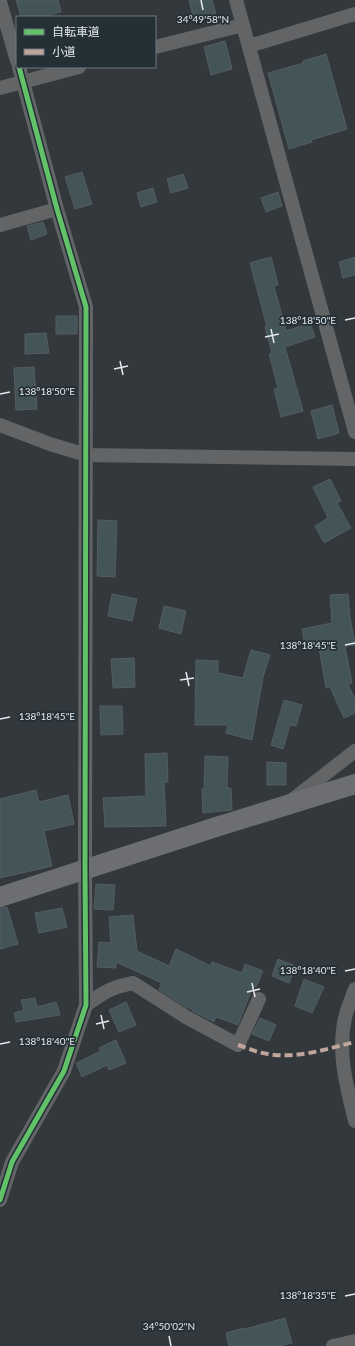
<svg xmlns="http://www.w3.org/2000/svg" width="355" height="1346" font-family="Lato,'Noto Sans JP',sans-serif">
  <style>
    .building { fill: #44555a; stroke: #565c5f }
    .lines { fill: none; stroke-linecap: round; stroke-linejoin: round }
    .street { stroke: #626466; stroke-width: 14 }
    .secondary { stroke: #6c6e71; stroke-width: 20 }
    .quiet { stroke: #c0a59a; stroke-width: 4; stroke-dasharray: 8 4; stroke-linecap: butt }
    .cycleway-casing { stroke: #242f36; stroke-width: 8 }
    .cycleway { stroke: #61c268; stroke-width: 5 }
    .ticks { fill: none; stroke: #e3e9ee; stroke-width: 1.5 }
    .ticks-label { font-size: 10px; text-anchor: middle; fill: #e3e9ee; stroke: #242f36; stroke-width: 3.5; stroke-linejoin: round; paint-order: stroke }
  </style>
  <rect width="100%" height="100%" fill="#32383c"/>
  <path class="building" d="M 16,0 L 58,0 L 61,12 L 41,17 L 21,17 Z
    M 189,0 L 212,0 L 216,14 L 194,20 Z
    M 225,41 L 232,69 L 211,75 L 204,47 Z
    M 326,54 L 347,129 L 311,140 L 312,142 L 289,149 L 268,73 L 304,63 L 303,61 Z
    M 82,172 L 92,204 L 75,209 L 65,177 Z
    M 183,174 L 188,188 L 171,193 L 167,179 Z
    M 153,188 L 157,202 L 141,207 L 137,193 Z
    M 278,192 L 282,206 L 266,212 L 261,198 Z
    M 43,222 L 47,234 L 31,240 L 27,226 Z
    M 271,257 L 278,285 L 274,286 L 286,331 L 310,323 L 315,337 L 285,347 L 303,411 L 281,417 L 274,389 L 278,388 L 269,354 L 272,353 L 265,327 L 267,327 L 250,263 Z
    M 355,257 L 355,275 L 343,278 L 339,262 Z
    M 56,316 L 77,316 L 77,334 L 56,334 Z
    M 46,333 L 49,353 L 25,354 L 25,334 Z
    M 34,367 L 37,409 L 16,410 L 14,368 Z
    M 332,405 L 339,433 L 318,439 L 311,411 Z
    M 330,479 L 341,501 L 337,503 L 351,528 L 324,543 L 315,526 L 328,518 L 313,487 Z
    M 98,520 L 117,521 L 115,577 L 97,576 Z
    M 112,594 L 137,599 L 132,621 L 108,616 Z
    M 348,594 L 350,617 L 355,645 L 345,646 L 352,683 L 348,684 L 355,699 L 355,713 L 344,718 L 330,687 L 326,688 L 319,648 L 306,650 L 302,629 L 332,623 L 330,595 Z
    M 164,606 L 186,611 L 181,634 L 159,628 Z
    M 251,650 L 270,655 L 263,677 L 252,740 L 226,733 L 228,725 L 195,725 L 196,660 L 218,661 L 218,673 L 243,678 Z
    M 134,658 L 135,687 L 113,688 L 111,659 Z
    M 284,700 L 302,705 L 296,726 L 290,725 L 283,749 L 271,745 Z
    M 100,706 L 122,706 L 123,734 L 101,735 Z
    M 167,753 L 168,782 L 164,782 L 166,826 L 105,827 L 103,798 L 146,796 L 145,754 Z
    M 205,756 L 228,757 L 227,788 L 231,788 L 232,810 L 203,813 L 202,789 L 204,789 Z
    M 267,762 L 286,763 L 286,785 L 267,785 Z
    M 36,790 L 39,802 L 68,795 L 74,824 L 44,831 L 52,866 L 0,878 L 0,799 Z
    M 96,884 L 115,885 L 113,910 L 94,909 Z
    M 7,907 L 18,944 L 0,949 L 0,908 Z
    M 62,908 L 67,927 L 39,933 L 35,913 Z
    M 133,915 L 137,951 L 169,966 L 176,949 L 211,966 L 212,962 L 242,973 L 245,964 L 263,971 L 256,987 L 253,986 L 238,1025 L 216,1017 L 214,1022 L 192,1011 L 193,1010 L 184,1006 L 159,990 L 162,983 L 116,962 L 116,968 L 97,967 L 99,942 L 111,943 L 109,917 Z
    M 278,959 L 296,966 L 289,983 L 272,976 Z
    M 304,979 L 324,987 L 312,1013 L 295,1006 Z
    M 35,998 L 37,1007 L 56,1002 L 60,1015 L 16,1022 L 14,1013 L 24,1010 L 21,1000 Z
    M 126,1002 L 136,1025 L 119,1032 L 109,1010 Z
    M 260,1018 L 276,1025 L 269,1041 L 252,1034 Z
    M 116,1040 L 126,1063 L 109,1070 L 107,1065 L 82,1077 L 76,1063 L 101,1051 L 99,1048 Z
    M 285,1318 L 292,1343 L 279,1346 L 229,1346 L 226,1333 L 244,1328 L 245,1329 Z"/>
  <g class="lines">
    <path class="street" d="M 236,0 L 355,432
      M 0,2 L 17,61
      M 249,46 L 355,14
      M 155,47 L 243,25
      M 0,88 L 79,67
      M 0,225 L 57,209
      M 0,425 L 50,444 L 86,455 L 355,459
      M 292,800 L 355,751
      M 355,989 C 352,998 347,1008 345,1018 C 337,1053 347,1087 355,1121
      M 86,1005 C 104,992 112,987 133,983 L 186,1017 L 238,1045 L 259,999
      M 0,1200 L 12,1162 L 64,1071 L 86,1005 L 85,870 L 86,307 L 57,209 L 19,67
      M 333,1346 L 355,1341"/>
    <path class="secondary" d="M 0,897 L 216,827 L 355,784"/>
    <path class="quiet" d="M 238,1045 C 248,1048 258,1053 268,1054 C 298,1059 326,1049 355,1042"/>
    <defs>
      <path id="cycleway" d="M 0,1200 L 12,1162 L 64,1071 L 86,1005 L 85,870 L 86,307 L 57,209 L 19,67"/>
    </defs>
    <use href="#cycleway" class="cycleway-casing"/>
    <use href="#cycleway" class="cycleway"/>
  </g>
  <path class="ticks" d="M 201,0 L 203,10M 345,320 L 355,318M 271,329 L 274,343M 265,337 L 279,334M 120,361 L 123,375M 114,369 L 128,366M 0,394 L 10,392M 345,645 L 355,643M 186,672 L 189,686M 180,680 L 194,678M 0,719 L 10,717M 345,971 L 355,969M 252,983 L 255,997M 247,992 L 260,989M 101,1015 L 104,1029M 96,1024 L 109,1021M 0,1044 L 10,1042M 345,1296 L 355,1294M 169,1336 L 171,1346"/>
  <g class="ticks-label">
    <text x="203" y="23">34°49'58"N</text>
    <text x="308" y="324">138°18'50"E</text>
    <text x="47" y="395">138°18'50"E</text>
    <text x="308" y="649">138°18'45"E</text>
    <text x="47" y="720">138°18'45"E</text>
    <text x="308" y="974">138°18'40"E</text>
    <text x="47" y="1045">138°18'40"E</text>
    <text x="308" y="1299">138°18'35"E</text>
    <text x="169" y="1330">34°50'02"N</text>
  </g>
  <rect x="16" y="16" width="140" height="52" fill="#242f36" stroke="#707980"/>
  <rect x="24" y="29" width="20" height="6" fill="#61c268" stroke="#707980"/>
  <text x="52" y="36" font-size="12" fill="#e3e9ee">自転車道</text>
  <rect x="24" y="49" width="20" height="6" fill="#c0a59a" stroke="#707980"/>
  <text x="52" y="56" font-size="12" fill="#e3e9ee">小道</text>
</svg>
